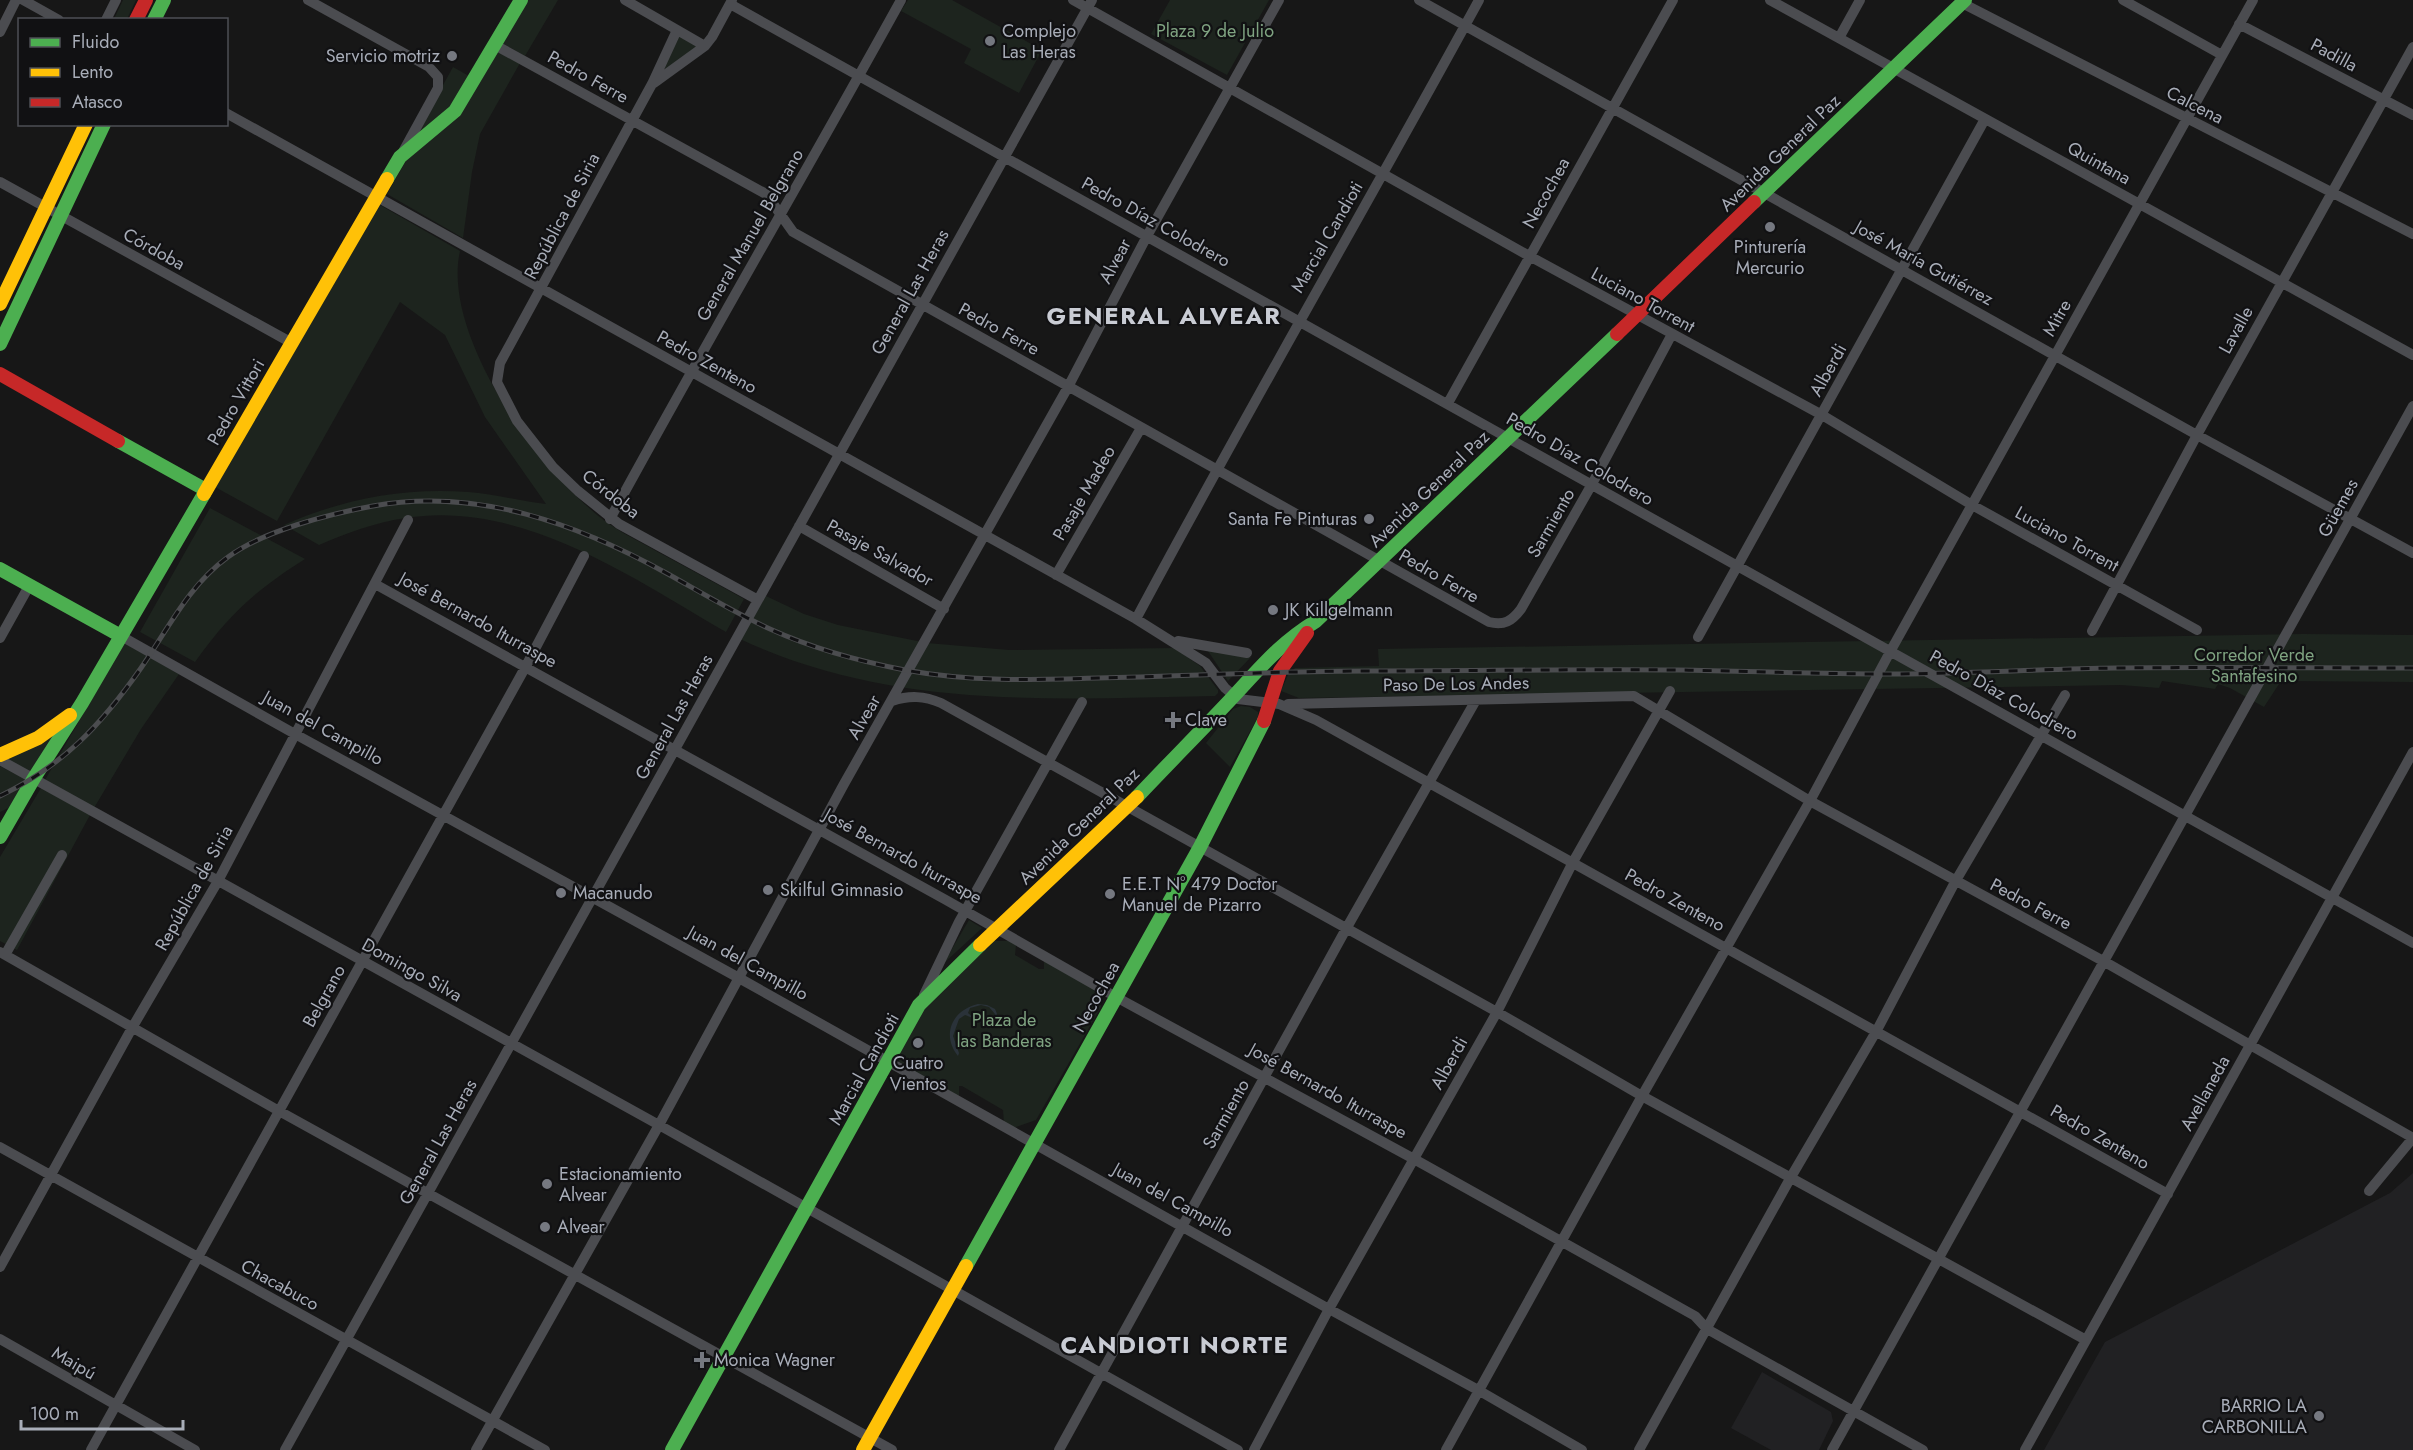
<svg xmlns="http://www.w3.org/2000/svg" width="2413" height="1450" font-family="Jost,sans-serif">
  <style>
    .built { fill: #212123 }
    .green { fill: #1d241e }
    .water { fill: #2a3239; fill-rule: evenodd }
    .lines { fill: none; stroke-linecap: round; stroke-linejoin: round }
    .street { stroke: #4b4c50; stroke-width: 10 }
    .fast { stroke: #4caf50; stroke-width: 14 }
    .slow { stroke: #ffc107; stroke-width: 14 }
    .jam { stroke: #c62828; stroke-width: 14 }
    .rail-casing { stroke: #4b4c4f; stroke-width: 5 }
    .rail { stroke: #111113; stroke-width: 3; stroke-dasharray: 9; stroke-linecap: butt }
    .poi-dot { fill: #757880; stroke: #111113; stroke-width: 2 }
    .labels { text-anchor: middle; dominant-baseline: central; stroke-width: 4.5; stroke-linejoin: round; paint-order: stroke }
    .poi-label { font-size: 18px; fill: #a8adb8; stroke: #111113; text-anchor: start }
    .park-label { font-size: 18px; fill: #7fa381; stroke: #111113 }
    .street-label { font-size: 18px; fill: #a8adb8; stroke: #111113 }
    .district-label { font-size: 24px; font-weight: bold; letter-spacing: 1.5px; fill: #c9ccd4; stroke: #111113 }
  </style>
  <rect width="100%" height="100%" fill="#171717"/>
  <path class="built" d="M 2413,1173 L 2413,1450 L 2044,1450 L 2105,1342 L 2390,1193 Z
    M 1762,1372 L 1831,1412 L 1833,1421 L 1819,1450 L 1771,1450 L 1731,1428 Z"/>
  <path class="green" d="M 123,0 L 136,0 L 127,19 L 114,19 Z
    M 524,0 L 558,0 L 525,56 L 500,42 Z
    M 908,0 L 952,0 L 1042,50 L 1019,93 L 964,63 L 971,49 L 901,11 Z
    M 1170,0 L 1269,0 L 1227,75 L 1151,34 Z
    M 677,31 L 703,46 L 656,77 Z
    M 495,50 L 520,63 L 480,134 L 472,172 L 463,238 L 387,194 L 406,161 Z
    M 453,67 L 469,76 L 451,107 L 411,143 Z
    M 380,205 L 460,251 C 441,335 540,473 605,521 C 621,533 639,541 656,551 C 686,567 715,583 744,599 L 726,632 C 631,577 522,500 406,518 C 376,522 347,533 319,545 L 284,525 C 342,499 405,487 468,492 C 494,494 520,501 546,504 L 485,417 L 445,335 L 400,302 L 277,521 L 215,487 Z
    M 210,508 L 305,559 C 256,590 229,614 195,662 L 140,632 Z
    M 766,596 L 804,614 L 838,625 L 927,643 L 1009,650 L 1175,648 L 1200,666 L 1218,690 L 1218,693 L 1215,696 C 1052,699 892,710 740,639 Z
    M 2303,634 L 2413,635 L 2413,682 L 2281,681 L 2264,707 L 2230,688 L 2218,684 L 2215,689 L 2162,681 L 2159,688 L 2121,685 L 1299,698 L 1281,691 L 1288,675 L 1295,668 L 1379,666 L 1378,649 Z
    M 124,643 L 179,674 L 141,729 L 94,808 L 45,780 Z
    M 1208,651 L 1251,657 L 1228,681 Z
    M 1241,706 L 1250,707 L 1258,712 L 1258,717 L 1230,767 L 1206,743 L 1233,709 Z
    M 66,723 L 36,776 L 6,759 Z
    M 0,766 L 32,783 L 21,802 L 0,812 Z
    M 41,788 L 90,815 L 17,950 L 0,941 L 0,857 Z
    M 969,920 L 982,928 L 943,964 Z
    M 991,941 L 1011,941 L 1016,945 L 1015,955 L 1039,969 L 1044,969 L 1044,960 L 1098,991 L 1101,1007 L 1036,1120 L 1013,1128 L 1004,1123 L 1003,1110 L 962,1086 L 959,1086 L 959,1097 L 899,1063 L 898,1048 L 921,1007 Z"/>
  <path class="water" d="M 978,1004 L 987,1005 L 995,1009 C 997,1014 998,1014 996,1019 C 988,1032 974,1017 965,1015 L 959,1019 L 953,1036 L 959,1053 L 958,1056 C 941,1035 952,1010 978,1004 ZM 981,1005 L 989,1007 L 995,1014 L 993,1019 C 983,1025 976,1020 968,1013 L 970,1008 Z"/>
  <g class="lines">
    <path class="street" d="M 23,0 L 59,20
      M 308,0 L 429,67 L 438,77 L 438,88 L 404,150
      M 625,0 L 705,46
      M 1073,0 L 1531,257 L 1822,415 L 1972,505 L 2197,630
      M 1419,0 L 2197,435 L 2413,553
      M 1770,0 L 2413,355
      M 2123,0 L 2222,55
      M 1962,3 L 2413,234
      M 730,4 L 2413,943
      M 106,20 L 116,0
      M 2239,24 L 2413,115
      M 677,30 L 652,84 L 500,363 L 497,382 L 517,421 L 553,467 L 578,491 L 619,524 L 758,600
      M 0,32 L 16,0
      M 1839,38 L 1860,0
      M 495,45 L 766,194 L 793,232 L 1489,622 C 1504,626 1512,621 1521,609 L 1592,484 L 1672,334
      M 654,83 L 705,46 L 712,37 L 732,0
      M 226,113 L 1136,619 L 1206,663 L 1225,688 L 1238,699 L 1279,704 L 1316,720 L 2168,1194
      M 0,182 L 292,343
      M 1448,403 L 1673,0
      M 610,519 C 705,344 805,174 901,0
      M 799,526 L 944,609
      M 1056,575 L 1141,428
      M 375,584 L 946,900 L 1116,997 L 1414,1159 L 1695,1316 L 1707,1329 L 1923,1450
      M 1136,619 C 1247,411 1366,207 1479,0
      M 2092,631 L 2197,435 L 2413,47
      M 121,636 L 295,734 L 739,978 L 1329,1309 L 1478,1390 L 1582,1450
      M 1698,637 L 1985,119
      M 0,638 L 29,586
      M 1178,641 L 1247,653
      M 892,701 C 910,695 924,696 941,703 L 1497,1012 L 1642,1096 L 2086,1340
      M 1288,704 L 1634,696 L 1810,801 L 2105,962 L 2413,1138
      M 0,760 L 659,1125 L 1238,1450
      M 0,952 L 279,1111 L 892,1450
      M 5,955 L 62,855
      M 924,995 L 959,922 L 1082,702
      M 0,1147 L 545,1450
      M 2369,1191 L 2413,1138
      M 0,1267 L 132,1028 L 218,881 L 408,520
      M 0,1339 L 195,1450
      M 91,1450 L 526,666 L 584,556
      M 285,1450 L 1092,0
      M 476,1450 L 659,1125 L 844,784 L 1068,387 L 1147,236 L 1279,0
      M 1059,1450 L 1346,929 L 1476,700
      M 1254,1450 L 1329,1309 L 1497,1012 L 1573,862 L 1670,691
      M 1446,1450 L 1642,1096 L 1810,801 L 1890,652 L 2253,0
      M 1639,1450 L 1791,1177 L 1877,1030 L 1955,882 L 2065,695
      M 1832,1450 L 2413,406
      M 2025,1450 L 2413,752"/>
    <path class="fast" d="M 154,20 L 164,0
      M 387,179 L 400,157 L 455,111 L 521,0
      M 1754,202 L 1965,0
      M 0,344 L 104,124
      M 118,441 L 206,490
      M 0,569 L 121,636
      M 1137,797 C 1168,764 1201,731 1232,698 C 1261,667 1279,644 1316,621 L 1617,334
      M 0,837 L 34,778 L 82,703 L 204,494
      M 966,1266 L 1200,847 L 1264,721
      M 672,1450 L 919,1005 L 980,945"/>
    <path class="slow" d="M 0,304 L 86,124
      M 204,494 L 387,179
      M 0,755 L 38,738 L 70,715
      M 980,945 L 1137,797
      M 863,1450 L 966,1266"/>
    <path class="jam" d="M 136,20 L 146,0
      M 1617,334 L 1754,202
      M 0,374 L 118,441
      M 1264,721 L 1280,671 L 1307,633"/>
    <defs>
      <path id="rail" d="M 0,796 C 64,765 101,725 141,668 C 168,629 189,585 228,557 C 263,531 329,514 373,506 C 477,487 578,524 668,574 C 702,593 735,613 770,629 C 814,649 858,661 905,670 C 969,682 1034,680 1098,678 C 1188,676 1279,671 1369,671 C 1472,671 1575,669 1678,670 C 1747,671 1816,674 1884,674 C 1962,674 2039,669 2116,668 C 2215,667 2314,668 2413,668"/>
    </defs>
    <use href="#rail" class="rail-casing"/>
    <use href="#rail" class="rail"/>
  </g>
  <g class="poi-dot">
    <circle cx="990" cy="41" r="6"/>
    <circle cx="452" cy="56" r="6"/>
    <circle cx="1770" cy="227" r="6"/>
    <circle cx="1369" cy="519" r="6"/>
    <circle cx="1273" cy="610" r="6"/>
    <path d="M1170 711h6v6h6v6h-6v6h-6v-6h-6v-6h6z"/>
    <circle cx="768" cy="890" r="6"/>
    <circle cx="561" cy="893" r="6"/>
    <circle cx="1110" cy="894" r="6"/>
    <circle cx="918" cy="1043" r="6"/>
    <circle cx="547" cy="1184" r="6"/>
    <circle cx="545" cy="1227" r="6"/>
    <path d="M699 1351h6v6h6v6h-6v6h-6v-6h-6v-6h6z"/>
    <circle cx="2319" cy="1416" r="6"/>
  </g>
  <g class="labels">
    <g class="poi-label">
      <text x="1002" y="31">Complejo<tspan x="1002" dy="21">Las Heras</tspan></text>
      <text x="440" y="56" text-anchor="end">Servicio motriz</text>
      <text x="1770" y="247" text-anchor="middle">Pinturería<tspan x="1770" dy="21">Mercurio</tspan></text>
      <text x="1357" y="519" text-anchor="end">Santa Fe Pinturas</text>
      <text x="1285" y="610">JK Killgelmann</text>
      <text x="1185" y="720">Clave</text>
      <text x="1122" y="884">E.E.T N° 479 Doctor<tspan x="1122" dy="21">Manuel de Pizarro</tspan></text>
      <text x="780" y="890">Skilful Gimnasio</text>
      <text x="573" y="893">Macanudo</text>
      <text x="918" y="1063" text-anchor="middle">Cuatro<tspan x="918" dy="21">Vientos</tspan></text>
      <text x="559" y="1174">Estacionamiento<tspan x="559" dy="21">Alvear</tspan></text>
      <text x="557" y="1227">Alvear</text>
      <text x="714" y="1360">Monica Wagner</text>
      <text x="2307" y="1406" text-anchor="end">BARRIO LA<tspan x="2307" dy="21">CARBONILLA</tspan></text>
    </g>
    <g class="park-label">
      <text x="1215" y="31">Plaza 9 de Julio</text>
      <text x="2254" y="655">Corredor Verde<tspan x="2254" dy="21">Santafesino</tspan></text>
      <text x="1004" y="1020">Plaza de<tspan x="1004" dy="21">las Banderas</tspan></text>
    </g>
    <g class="street-label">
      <text transform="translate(2334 55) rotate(28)">Padilla</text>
      <text transform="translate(588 77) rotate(29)">Pedro Ferre</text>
      <text transform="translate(2195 105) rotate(27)">Calcena</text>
      <text transform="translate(1780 153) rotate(-44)">Avenida General Paz</text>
      <text transform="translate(2099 163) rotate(29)">Quintana</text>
      <text transform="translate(1546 193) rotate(-61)">Necochea</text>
      <text transform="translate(562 216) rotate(-62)">República de Siria</text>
      <text transform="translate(1156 222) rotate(29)">Pedro Díaz Colodrero</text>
      <text transform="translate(750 235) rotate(-60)">General Manuel Belgrano</text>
      <text transform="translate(1327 237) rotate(-60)">Marcial Candioti</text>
      <text transform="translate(154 249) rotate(29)">Córdoba</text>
      <text transform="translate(1115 261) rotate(-62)">Alvear</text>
      <text transform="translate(1924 263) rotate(29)">José María Gutiérrez</text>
      <text transform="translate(910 292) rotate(-61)">General Las Heras</text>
      <text transform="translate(1643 300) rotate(29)">Luciano Torrent</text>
      <text transform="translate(2057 318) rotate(-61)">Mitre</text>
      <text transform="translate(999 329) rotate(29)">Pedro Ferre</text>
      <text transform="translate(2236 330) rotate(-61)">Lavalle</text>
      <text transform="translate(707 362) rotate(29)">Pedro Zenteno</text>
      <text transform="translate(1828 370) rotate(-61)">Alberdi</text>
      <text transform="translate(236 402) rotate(-60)">Pedro Vittori</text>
      <text transform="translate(1580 459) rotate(30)">Pedro Díaz Colodrero</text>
      <text transform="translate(1429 489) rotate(-44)">Avenida General Paz</text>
      <text transform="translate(1084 493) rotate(-60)">Pasaje Madeo</text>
      <text transform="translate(611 494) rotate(38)">Córdoba</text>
      <text transform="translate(2338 508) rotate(-61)">Güemes</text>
      <text transform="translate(1551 523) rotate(-60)">Sarmiento</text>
      <text transform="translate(2067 539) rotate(29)">Luciano Torrent</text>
      <text transform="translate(880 553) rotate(29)">Pasaje Salvador</text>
      <text transform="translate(1439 576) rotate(30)">Pedro Ferre</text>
      <text transform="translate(478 620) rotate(29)">José Bernardo Iturraspe</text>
      <text transform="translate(1456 684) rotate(-1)">Paso De Los Andes</text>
      <text transform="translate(2004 695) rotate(29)">Pedro Díaz Colodrero</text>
      <text transform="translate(674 717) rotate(-61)">General Las Heras</text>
      <text transform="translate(864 717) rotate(-60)">Alvear</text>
      <text transform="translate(323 728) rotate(29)">Juan del Campillo</text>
      <text transform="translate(1079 826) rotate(-44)">Avenida General Paz</text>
      <text transform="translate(903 856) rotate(29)">José Bernardo Iturraspe</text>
      <text transform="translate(194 888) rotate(-61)">República de Siria</text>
      <text transform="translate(1675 900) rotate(29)">Pedro Zenteno</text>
      <text transform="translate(2031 904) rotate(28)">Pedro Ferre</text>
      <text transform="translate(748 963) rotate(29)">Juan del Campillo</text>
      <text transform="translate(412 970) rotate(29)">Domingo Silva</text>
      <text transform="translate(324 996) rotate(-61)">Belgrano</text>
      <text transform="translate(1096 997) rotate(-61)">Necochea</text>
      <text transform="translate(1449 1063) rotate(-61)">Alberdi</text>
      <text transform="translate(864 1069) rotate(-61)">Marcial Candioti</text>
      <text transform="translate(1328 1091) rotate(29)">José Bernardo Iturraspe</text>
      <text transform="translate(2205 1093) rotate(-61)">Avellaneda</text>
      <text transform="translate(1226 1114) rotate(-61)">Sarmiento</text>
      <text transform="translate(2100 1137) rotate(30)">Pedro Zenteno</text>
      <text transform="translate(438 1142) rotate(-61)">General Las Heras</text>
      <text transform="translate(1173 1200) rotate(29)">Juan del Campillo</text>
      <text transform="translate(280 1285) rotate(29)">Chacabuco</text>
      <text transform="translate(74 1363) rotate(30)">Maipú</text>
    </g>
    <g class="district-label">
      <text x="1164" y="315">GENERAL ALVEAR</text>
      <text x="1175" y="1344">CANDIOTI NORTE</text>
    </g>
  </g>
  <rect x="18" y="18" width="210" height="108" fill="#111113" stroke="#4d4f55" stroke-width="1.5"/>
  <rect x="30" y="38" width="30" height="9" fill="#4caf50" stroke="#4d4f55" stroke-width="1.5"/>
  <text x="72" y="48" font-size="18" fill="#a8adb8">Fluido</text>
  <rect x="30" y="68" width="30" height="9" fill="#ffc107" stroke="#4d4f55" stroke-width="1.5"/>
  <text x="72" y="78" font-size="18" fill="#a8adb8">Lento</text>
  <rect x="30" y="98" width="30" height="9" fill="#c62828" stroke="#4d4f55" stroke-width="1.5"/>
  <text x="72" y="108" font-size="18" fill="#a8adb8">Atasco</text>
  <path d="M21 1420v9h162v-9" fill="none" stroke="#a8adb8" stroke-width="3"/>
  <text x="30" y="1420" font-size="18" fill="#a8adb8" stroke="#111113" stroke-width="4.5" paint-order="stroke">100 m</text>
</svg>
